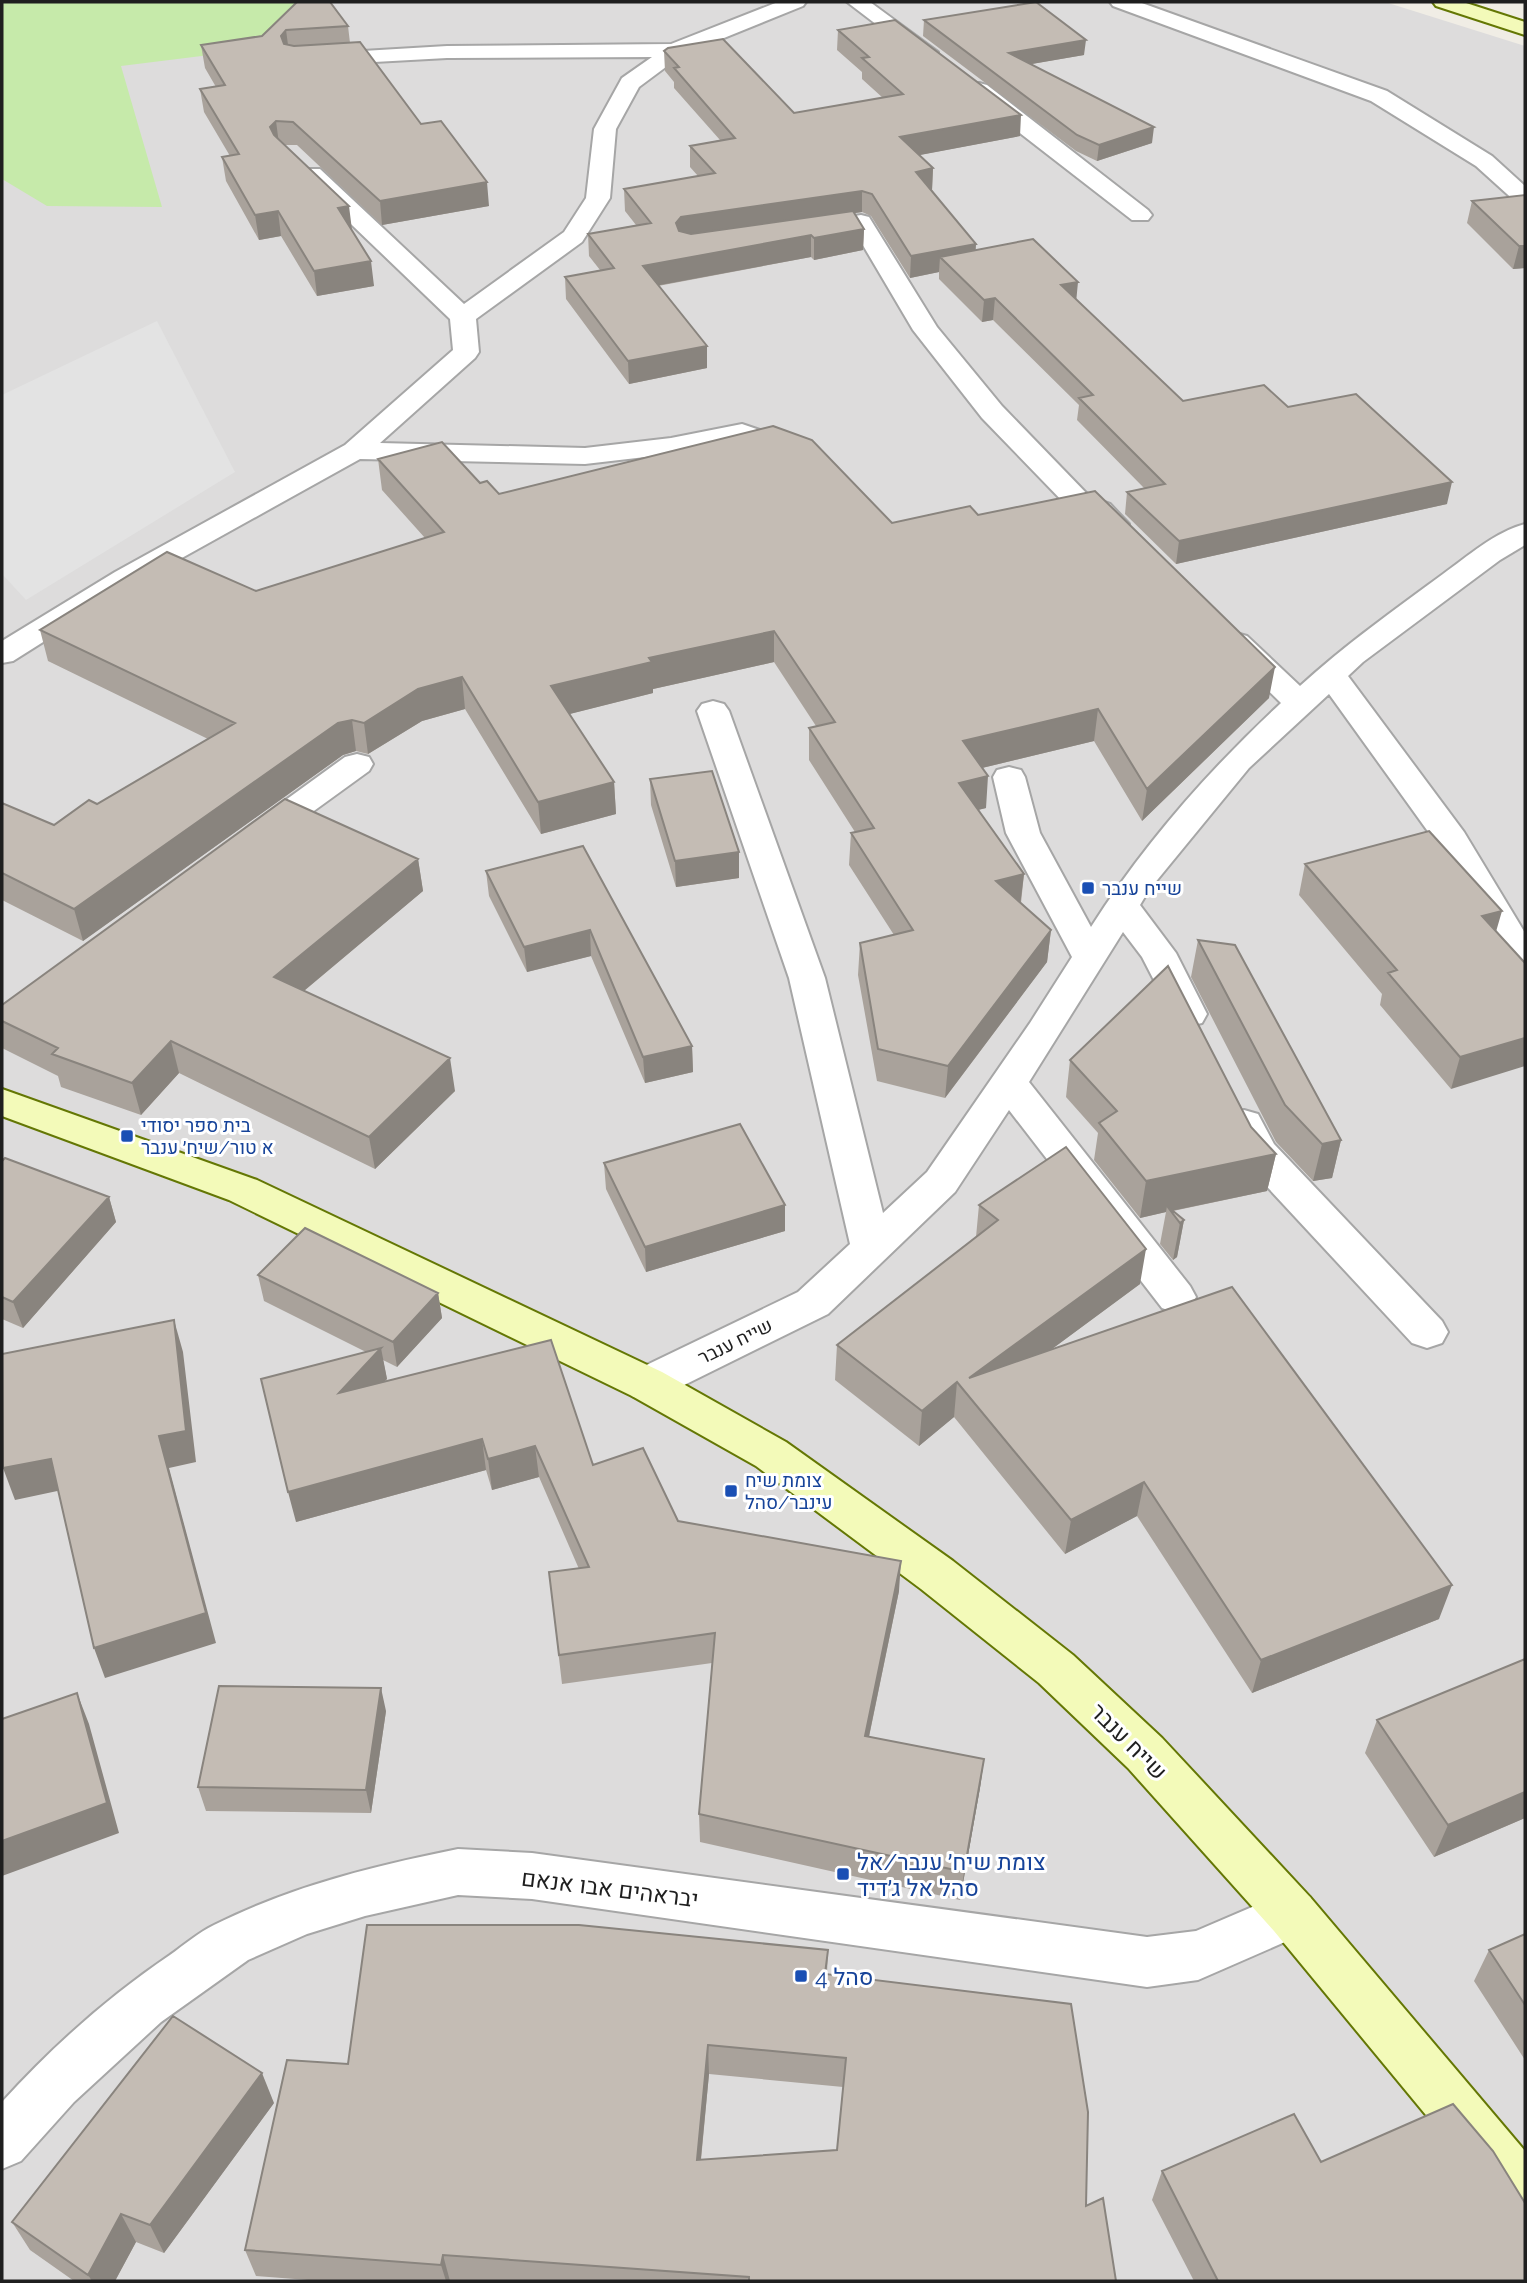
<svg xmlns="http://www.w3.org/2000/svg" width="1527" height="2283" font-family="Raleway,Heebo,sans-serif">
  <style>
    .residential { fill: #dddcdc }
    .grass { fill: #c6eaaa }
    .parking { fill: #e3e3e3 }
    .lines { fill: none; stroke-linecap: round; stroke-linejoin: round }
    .street-casing { stroke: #a6a6a6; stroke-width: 4 }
    .secondary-casing { stroke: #647704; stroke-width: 4 }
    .street { fill: #fff; fill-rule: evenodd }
    .secondary { fill: #f3fab9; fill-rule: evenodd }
    .wall { fill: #a9a29b; fill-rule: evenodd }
    .shaded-wall { fill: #89847e }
    .building { fill: #c4bcb4; stroke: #89847e; stroke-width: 2; fill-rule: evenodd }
    .transit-dot { fill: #1a4fb4; stroke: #fff; stroke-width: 2.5 }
    .labels { text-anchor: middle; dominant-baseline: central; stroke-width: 6; stroke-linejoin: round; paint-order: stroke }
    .transit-label { font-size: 19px; fill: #164399; stroke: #fff; text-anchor: start }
    .street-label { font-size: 19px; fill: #1f1f1f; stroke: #fff }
    .near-street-label { font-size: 23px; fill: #1f1f1f; stroke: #fff }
    .near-transit-label { font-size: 23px; fill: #164399; stroke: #fff; text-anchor: start }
  </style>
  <rect width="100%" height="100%" fill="#f0ede5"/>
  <path class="residential" d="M 2,2 L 1385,2 L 1525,46 L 1525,2281 L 2,2281 Z"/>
  <path class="grass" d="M 2,2 L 309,2 L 267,48 L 121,66 L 162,207 L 47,206 L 2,179 Z"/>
  <path class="parking" d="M 157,321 L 235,472 L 26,600 L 2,574 L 2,395 Z"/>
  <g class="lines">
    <defs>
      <path id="street" d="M 778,2 L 806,2 L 803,6 L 682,55 L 639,87 L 616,129 L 610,198 L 582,242 L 476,319 L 479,352 L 475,358 L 380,443 L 585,448 L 671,438 L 742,424 L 804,445 L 808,451 L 804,457 L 794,459 L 784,457 L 740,441 L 671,454 L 585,464 L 360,459 L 135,584 L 13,661 L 2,663 L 2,641 L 115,572 L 345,445 L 453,350 L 450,319 L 304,179 L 300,174 L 304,169 L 320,169 L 464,304 L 564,232 L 586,198 L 594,129 L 622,78 L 652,57 L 447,58 L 320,65 L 312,64 L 309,59 L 312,54 L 447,46 L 671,44 Z
        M 847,2 L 870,2 L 938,52 L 935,57 L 919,57 Z
        M 1110,2 L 1139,2 L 1387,91 L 1492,156 L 1525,186 L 1525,205 L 1517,203 L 1476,166 L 1371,101 L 1113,6 Z
        M 979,83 L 987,85 L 1148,210 L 1152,215 L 1148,220 L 1132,220 L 971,95 L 968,90 L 971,85 Z
        M 861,215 L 869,217 L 937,327 L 1002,406 L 1090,497 L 1110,504 L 1129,524 L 1125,530 L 1115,533 L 1105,530 L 1090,516 L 1070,509 L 982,418 L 913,330 L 854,230 L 808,237 L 799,235 L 796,230 L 799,225 L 808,223 Z
        M 1525,524 L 1525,545 L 1500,560 L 1363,662 L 1348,676 L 1464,832 L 1525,933 L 1525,974 L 1512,970 L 1437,844 L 1329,694 L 1249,768 L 1149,890 L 1140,905 L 1176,953 L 1207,1014 L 1202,1023 L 1189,1026 L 1176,1023 L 1142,957 L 1123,932 L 1029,1082 L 1190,1286 L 1196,1297 L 1190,1308 L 1176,1313 L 1162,1308 L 1009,1110 L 955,1192 L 828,1314 L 662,1396 L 647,1401 L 632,1396 L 626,1384 L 632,1372 L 798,1292 L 850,1244 L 789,978 L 697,711 L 702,704 L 713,701 L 724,704 L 729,711 L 825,978 L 883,1213 L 927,1172 L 1030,1023 L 1072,957 L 1006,833 L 993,777 L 997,770 L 1009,767 L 1021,770 L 1025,777 L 1040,833 L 1091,927 C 1143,845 1209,770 1281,703 L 1225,648 L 1221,642 L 1225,636 L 1236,633 L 1247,636 L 1300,686 C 1345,645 1394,610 1443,574 C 1468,556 1495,532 1525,524 Z
        M 357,754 L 369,757 L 373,764 L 369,771 L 271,842 L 259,846 L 247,842 L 242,835 L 247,828 L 345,757 Z
        M 1244,1110 L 1258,1114 L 1274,1144 L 1442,1321 L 1448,1332 L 1442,1343 L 1427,1348 L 1412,1343 L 1245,1163 L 1225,1124 L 1230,1114 Z
        M 458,1849 L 532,1853 L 1147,1937 L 1196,1931 L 1292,1890 L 1310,1897 L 1317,1914 L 1310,1931 L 1198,1980 L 1147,1987 L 532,1899 L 458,1895 L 365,1916 L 307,1934 L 248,1960 L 161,2022 L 74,2102 L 21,2161 L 2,2169 L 2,2102 C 52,2047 108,1997 170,1955 C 184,1945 199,1932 214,1925 C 292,1886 374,1866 458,1849 Z"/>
      <path id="secondary" d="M 1433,2 L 1463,2 L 1525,22 L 1525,35 L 1436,6 Z
        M 2,1089 L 257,1180 L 662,1372 L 786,1442 L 953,1561 L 1073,1655 L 1162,1738 L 1310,1897 L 1525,2151 L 1525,2220 L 1506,2212 L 1274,1931 L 1128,1768 L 1039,1683 L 921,1589 L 756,1466 L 632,1396 L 229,1200 L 2,1116 Z"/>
    </defs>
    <use href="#street" class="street-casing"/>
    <use href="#secondary" class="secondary-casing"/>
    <use href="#street" class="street"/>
    <use href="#secondary" class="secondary"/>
  </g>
  <path class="wall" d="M 297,2 L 348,26 L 350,43 L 421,124 L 489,206 L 382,225 L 297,145 L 284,145 L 352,230 L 374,286 L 317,296 L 281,236 L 259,240 L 226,181 L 222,157 L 230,156 L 204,112 L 200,89 L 216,87 L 205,68 L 201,45 L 262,36 Z
    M 924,20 L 1084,55 L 1031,64 L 1152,143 L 1097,161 L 1076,151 L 923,36 Z
    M 838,30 L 1020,136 L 919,155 L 933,168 L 932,190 L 976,251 L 1077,300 L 1183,401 L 1288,407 L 1447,504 L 1176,564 L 1125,514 L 1127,492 L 1144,488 L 1077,420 L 1079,405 L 993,320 L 982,322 L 939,279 L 939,272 L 910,278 L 871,216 L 862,212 L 855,213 L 864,229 L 863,250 L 814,260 L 811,257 L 658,286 L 707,346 L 707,368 L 629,384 L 566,299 L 565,277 L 600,270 L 589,256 L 588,234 L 636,225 L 625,211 L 624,189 L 698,176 L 690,167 L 690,146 L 720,140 L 674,88 L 674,82 L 665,71 L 664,51 L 794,113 L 883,98 L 862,79 L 862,72 L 837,50 Z
    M 1525,195 L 1525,268 L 1513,269 L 1467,223 L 1472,201 Z
    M 378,459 L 480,483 L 499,494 L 892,523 L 978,515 L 1269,698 L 1142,821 L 1094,741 L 982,768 L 986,808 L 978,810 L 1024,874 L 1021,903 L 1051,930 L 1047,962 L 945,1098 L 877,1081 L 858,975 L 860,943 L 894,935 L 849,865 L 851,833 L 855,832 L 809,760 L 809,728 L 816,726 L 774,662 L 653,689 L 653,693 L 569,714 L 614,782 L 616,814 L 541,834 L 465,709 L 422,721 L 368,754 L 356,751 L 343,755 L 83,941 L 2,900 L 2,803 L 54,825 L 97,804 L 208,739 L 48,661 L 40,630 L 256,591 L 425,538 L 382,490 Z
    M 650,779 L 739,852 L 739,878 L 676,887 L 651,805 Z
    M 583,846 L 692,1046 L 693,1072 L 645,1083 L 591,956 L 527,972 L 489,896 L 486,871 Z
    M 418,859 L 423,891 L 304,991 L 455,1091 L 375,1169 L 179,1073 L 141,1115 L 61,1087 L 58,1076 L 2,1048 L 2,1005 Z
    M 1305,864 L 1496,931 L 1525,963 L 1451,1089 L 1380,1005 L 1382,994 L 1299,895 Z
    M 1198,940 L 1341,1140 L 1332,1178 L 1313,1181 L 1276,1142 L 1191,977 Z
    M 1070,1060 L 1251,1127 L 1276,1154 L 1267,1191 L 1173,1211 L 1184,1220 L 1177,1257 L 1173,1260 L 1160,1244 L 1166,1212 L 1140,1218 L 1094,1160 L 1098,1133 L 1066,1097 Z
    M 2,1161 L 109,1197 L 116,1222 L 23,1328 L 2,1319 Z
    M 604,1163 L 785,1205 L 785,1231 L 646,1272 L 606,1189 Z
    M 979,1205 L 1140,1284 L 1052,1349 L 1439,1619 L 1252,1693 L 1137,1516 L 1065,1554 L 954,1417 L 919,1446 L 835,1380 L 837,1345 L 976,1237 Z
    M 258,1275 L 438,1293 L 442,1318 L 397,1367 L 383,1360 L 387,1379 L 384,1381 L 593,1465 L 678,1521 L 899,1591 L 869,1737 L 984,1759 L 980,1788 L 960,1900 L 700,1842 L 699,1814 L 712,1663 L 562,1684 L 549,1572 L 579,1569 L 539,1477 L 492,1490 L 486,1470 L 296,1522 L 366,1352 L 264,1301 Z
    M 1525,1659 L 1525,1818 L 1434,1857 L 1365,1753 L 1377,1720 Z
    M 386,1711 L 371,1813 L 206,1811 L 198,1787 Z
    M 1525,1934 L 1525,2060 L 1474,1981 L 1489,1950 Z
    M 828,1950 L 827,1974 L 1086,2206 L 1116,2281 L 321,2281 L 256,2276 L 245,2250 L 348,2064 ZM 709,2074 L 843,2087 L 837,2150 L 701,2160 Z
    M 274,2103 L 164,2253 L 136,2242 L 115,2281 L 74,2281 L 30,2250 L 12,2222 Z
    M 1321,2162 L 1525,2281 L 1194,2281 L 1152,2200 L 1162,2171 Z"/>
  <path class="shaded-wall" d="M 286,30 L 289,52 L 284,59 L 281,36 Z
    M 1086,40 L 1084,55 L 1008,68 L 1009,53 Z
    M 1021,115 L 1020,136 L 899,159 L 900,137 Z
    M 276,121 L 279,144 L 274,151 L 270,127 Z
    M 1154,127 L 1152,143 L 1097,161 L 1099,145 Z
    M 933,168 L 932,190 L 916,172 Z
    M 487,182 L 489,206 L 382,225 L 380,201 Z
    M 862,191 L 862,212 L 681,238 L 676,223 L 681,217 L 690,215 Z
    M 349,206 L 352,230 L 341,232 L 338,208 Z
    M 278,211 L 281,236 L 259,240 L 255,215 Z
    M 864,229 L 863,250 L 814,260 L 814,238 Z
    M 811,235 L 811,257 L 644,288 L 643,266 Z
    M 976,244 L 975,266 L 940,257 L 939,272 L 910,278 L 911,256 Z
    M 1519,246 L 1525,246 L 1525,268 L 1513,269 Z
    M 371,261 L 374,286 L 317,296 L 314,271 Z
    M 1078,282 L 1076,303 L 1061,285 Z
    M 995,298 L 993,320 L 982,322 L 984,300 Z
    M 707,346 L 707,368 L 629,384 L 628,361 Z
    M 1452,482 L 1447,504 L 1176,564 L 1179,541 Z
    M 774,631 L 774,662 L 653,689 L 653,693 L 554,718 L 551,686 L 649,658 Z
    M 1275,667 L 1269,698 L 1142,821 L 1147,789 Z
    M 462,677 L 465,709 L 422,721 L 368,754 L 364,723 L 418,689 Z
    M 1098,709 L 1094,741 L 961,773 L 963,741 Z
    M 352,720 L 356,751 L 343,755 L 83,941 L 74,909 L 338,723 Z
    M 988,776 L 986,808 L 957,815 L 959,783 Z
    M 614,782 L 616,814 L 541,834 L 538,802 Z
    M 739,852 L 739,878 L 676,887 L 675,861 Z
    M 418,859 L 423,891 L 281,1010 L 274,977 Z
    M 1024,874 L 1020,906 L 996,881 Z
    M 1502,911 L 1493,942 L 1482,916 Z
    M 590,930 L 591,956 L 527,972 L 524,947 Z
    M 1051,930 L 1047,962 L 945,1098 L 948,1066 Z
    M 1525,1038 L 1525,1066 L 1451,1089 L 1460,1057 Z
    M 171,1041 L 179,1073 L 141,1115 L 132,1083 Z
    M 692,1046 L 693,1072 L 645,1083 L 643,1057 Z
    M 450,1058 L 455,1091 L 375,1169 L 369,1137 Z
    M 1341,1140 L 1332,1178 L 1313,1181 L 1322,1144 Z
    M 1276,1154 L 1267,1191 L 1171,1211 L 1167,1206 L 1166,1212 L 1140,1218 L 1146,1181 Z
    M 109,1197 L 116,1222 L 23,1328 L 13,1302 Z
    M 785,1205 L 785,1231 L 646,1272 L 645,1247 Z
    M 1184,1220 L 1177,1257 L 1173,1260 L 1180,1223 Z
    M 1146,1249 L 1140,1284 L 976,1405 L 969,1378 Z
    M 438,1293 L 442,1318 L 397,1367 L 393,1342 Z
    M 174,1320 L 183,1352 L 196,1462 L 169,1468 L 216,1643 L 105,1678 L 94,1648 L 159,1436 Z
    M 381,1348 L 387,1379 L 345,1424 L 339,1393 Z
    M 957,1382 L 954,1417 L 919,1446 L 922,1411 Z
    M 482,1439 L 486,1470 L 296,1522 L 288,1492 Z
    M 535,1446 L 539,1477 L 492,1490 L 488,1459 Z
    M 51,1459 L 62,1490 L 15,1500 L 3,1468 Z
    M 1144,1482 L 1137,1516 L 1065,1554 L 1071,1520 Z
    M 901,1561 L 899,1591 L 863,1765 L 865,1736 Z
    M 1452,1585 L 1439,1619 L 1252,1693 L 1261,1660 Z
    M 381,1688 L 386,1711 L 371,1813 L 366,1790 Z
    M 77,1693 L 89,1724 L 119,1833 L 2,1876 L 2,1841 Z
    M 984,1759 L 980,1788 L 960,1900 L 964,1872 Z
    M 1525,1792 L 1525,1818 L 1434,1857 L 1448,1825 Z
    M 708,2045 L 709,2074 L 698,2188 L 697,2160 Z
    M 262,2073 L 274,2103 L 164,2253 L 150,2225 Z
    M 121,2214 L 136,2242 L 115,2281 L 92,2281 L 88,2275 Z
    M 443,2255 L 450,2281 L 446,2281 L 441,2265 Z"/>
  <path class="building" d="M 297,2 L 330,2 L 348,26 L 286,30 L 281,36 L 284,44 L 294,46 L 360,42 L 421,124 L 441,121 L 487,182 L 380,201 L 293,122 L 276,121 L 270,127 L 274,135 L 349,206 L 338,208 L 371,261 L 314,271 L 278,211 L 255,215 L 222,157 L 239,154 L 200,89 L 225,85 L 201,45 L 262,36 Z
    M 1036,2 L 1086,40 L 1009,53 L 1154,127 L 1099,145 L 1077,135 L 924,20 Z
    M 895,20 L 1021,115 L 900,137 L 933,168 L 916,172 L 976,244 L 911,256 L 872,194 L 862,191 L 681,217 L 676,223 L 679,231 L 691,234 L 853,211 L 864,229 L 814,238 L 811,235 L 643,266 L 707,346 L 628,361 L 565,277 L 614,268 L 588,234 L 651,223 L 624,189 L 715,173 L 690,146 L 735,138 L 674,68 L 679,67 L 664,51 L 668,48 L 723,39 L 794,113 L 903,94 L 862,58 L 869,57 L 838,30 Z
    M 1525,195 L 1525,246 L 1519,246 L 1472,201 Z
    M 1033,239 L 1078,282 L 1061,285 L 1183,401 L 1264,385 L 1288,407 L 1356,394 L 1452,482 L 1179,541 L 1127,492 L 1165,484 L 1079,398 L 1093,395 L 995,298 L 984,300 L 940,257 Z
    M 773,426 L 812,440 L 892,523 L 970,506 L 978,515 L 1095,491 L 1275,667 L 1147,789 L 1098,709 L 963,741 L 988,776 L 959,783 L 1024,874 L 996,881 L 1051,930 L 948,1066 L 878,1049 L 860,943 L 913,930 L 851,833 L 874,828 L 809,728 L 835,722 L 774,631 L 649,658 L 652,662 L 551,686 L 614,782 L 538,802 L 462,677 L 418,689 L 364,723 L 352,720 L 338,723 L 74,909 L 2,873 L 2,803 L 54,825 L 89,800 L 97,804 L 235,723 L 40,630 L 167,552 L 256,591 L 444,532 L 378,459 L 442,442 L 480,483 L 487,481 L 499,494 Z
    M 712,771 L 739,852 L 675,861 L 650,779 Z
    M 285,799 L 418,859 L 274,977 L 450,1058 L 369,1137 L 171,1041 L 132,1083 L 52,1054 L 58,1048 L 2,1021 L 2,1005 Z
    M 1429,831 L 1502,911 L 1482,916 L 1525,963 L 1525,1038 L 1460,1057 L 1388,973 L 1397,970 L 1305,864 Z
    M 583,846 L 692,1046 L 643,1057 L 590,930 L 524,947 L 486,871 Z
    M 1198,940 L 1235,945 L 1341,1140 L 1322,1144 L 1285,1105 Z
    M 1168,966 L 1251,1127 L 1276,1154 L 1146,1181 L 1099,1123 L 1117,1111 L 1070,1060 Z
    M 740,1124 L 785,1205 L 645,1247 L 604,1163 Z
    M 1066,1147 L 1146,1249 L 969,1378 L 1232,1287 L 1452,1585 L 1261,1660 L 1144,1482 L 1071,1520 L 957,1382 L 922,1411 L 837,1345 L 998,1220 L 979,1205 Z
    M 5,1158 L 109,1197 L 13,1302 L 2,1297 L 2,1161 Z
    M 1167,1206 L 1184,1220 L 1180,1223 Z
    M 305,1228 L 438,1293 L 393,1342 L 258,1275 Z
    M 174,1320 L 186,1431 L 159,1436 L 206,1613 L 94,1648 L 51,1459 L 3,1468 L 2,1354 Z
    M 551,1340 L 593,1465 L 643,1448 L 678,1521 L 901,1561 L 865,1736 L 984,1759 L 964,1872 L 699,1814 L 715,1633 L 559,1655 L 549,1572 L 589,1567 L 535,1446 L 488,1459 L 482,1439 L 288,1492 L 261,1379 L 381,1348 L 339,1393 Z
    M 1525,1659 L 1525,1792 L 1448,1825 L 1377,1720 Z
    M 219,1686 L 381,1688 L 366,1790 L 198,1787 Z
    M 77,1693 L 107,1803 L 2,1841 L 2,1719 Z
    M 367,1925 L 579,1925 L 828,1950 L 825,1974 L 1071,2004 L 1088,2112 L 1086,2206 L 1103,2198 L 1116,2281 L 749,2281 L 749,2277 L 443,2255 L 441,2265 L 245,2250 L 287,2060 L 348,2064 ZM 708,2045 L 846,2058 L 837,2150 L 697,2160 Z
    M 1525,1934 L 1525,2005 L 1489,1950 Z
    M 173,2016 L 262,2073 L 150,2225 L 121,2214 L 88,2275 L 12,2222 Z
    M 1453,2104 L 1493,2151 L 1525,2203 L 1525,2281 L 1218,2281 L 1162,2171 L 1294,2114 L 1321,2162 Z"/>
  <g class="transit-dot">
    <rect x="1081" y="881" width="14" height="14" rx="3.5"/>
    <rect x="120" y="1129" width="14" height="14" rx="3.5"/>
    <rect x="724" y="1484" width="14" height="14" rx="3.5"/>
    <rect x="836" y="1867" width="14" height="14" rx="3.5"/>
    <rect x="794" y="1969" width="14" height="14" rx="3.5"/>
  </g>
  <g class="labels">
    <g class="transit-label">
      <text x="1102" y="888">שייח ענבר</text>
      <text x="141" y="1125">בית ספר יסודי<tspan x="141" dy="22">א טור/שיח׳ ענבר</tspan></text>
      <text x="745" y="1480">צומת שיח<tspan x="745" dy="22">עינבר/סהל</tspan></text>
    </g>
    <g class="street-label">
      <text transform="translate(735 1341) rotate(-26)">שייח ענבר</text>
    </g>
    <g class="near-street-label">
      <text transform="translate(1129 1741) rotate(45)">שייח ענבר</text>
      <text transform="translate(610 1888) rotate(7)">יבראהים אבו אנאם</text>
    </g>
    <g class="near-transit-label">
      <text x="857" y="1861">צומת שיח׳ ענבר/אל<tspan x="857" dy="26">סהל אל ג׳דיד</tspan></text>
      <text x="815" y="1976">סהל 4</text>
    </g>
  </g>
  <rect width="1527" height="2283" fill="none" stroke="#1f1f1f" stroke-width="7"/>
</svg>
